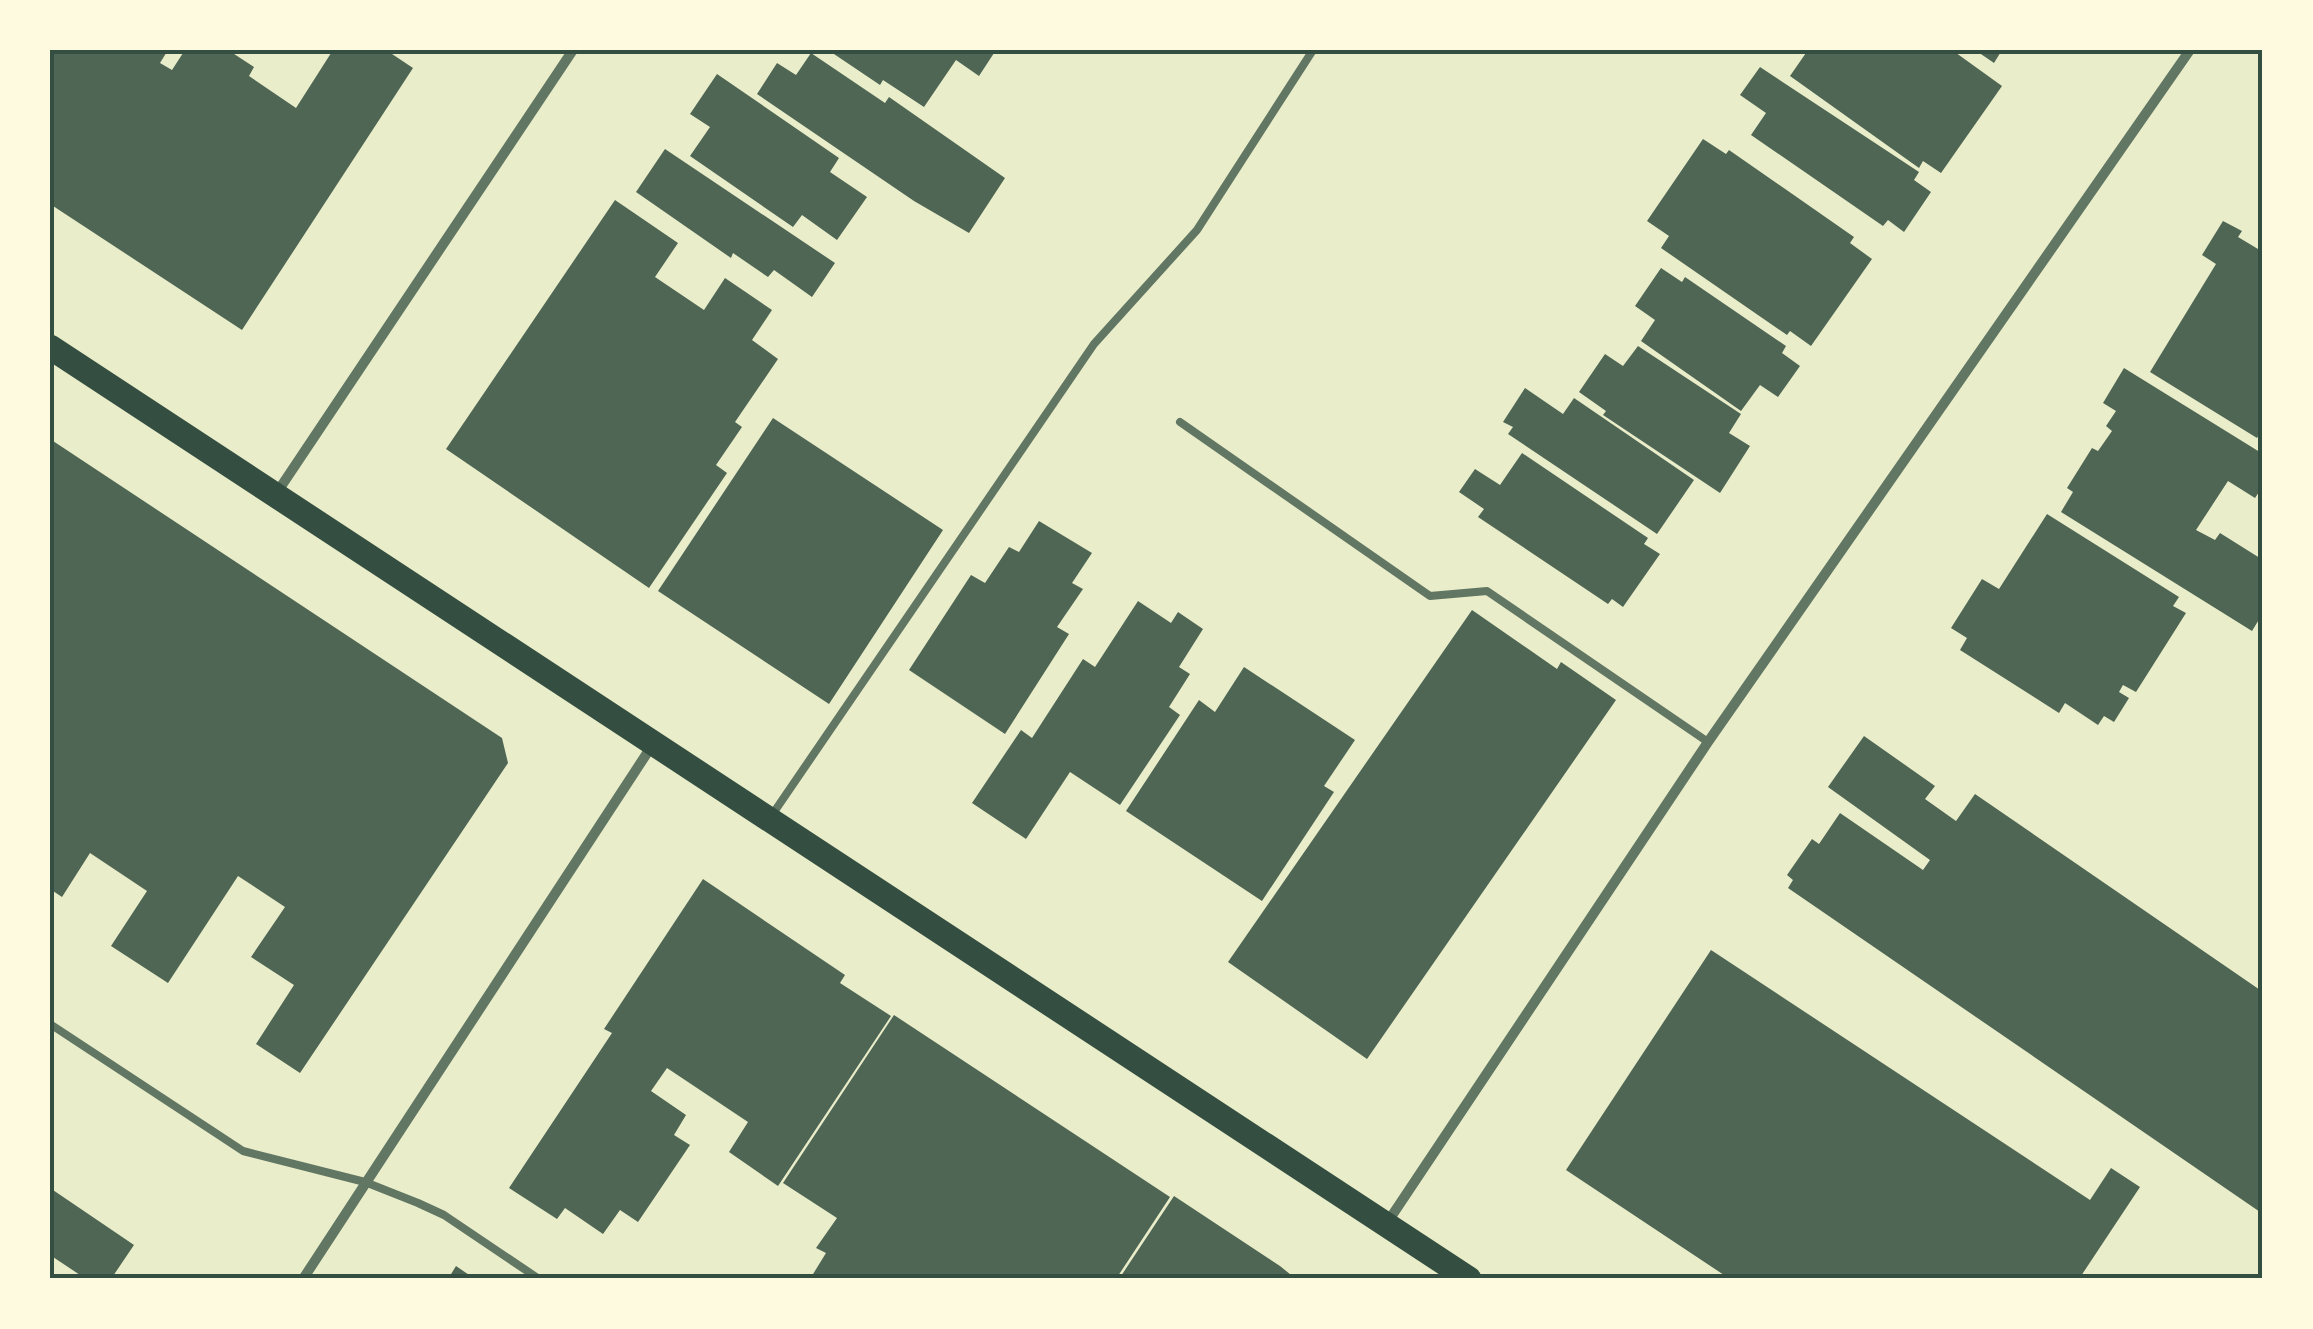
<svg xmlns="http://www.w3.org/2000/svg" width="2313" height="1329" font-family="Helvetica,sans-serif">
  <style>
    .building { fill: #4f6655 }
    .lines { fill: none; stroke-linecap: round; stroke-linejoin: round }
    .service { stroke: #617663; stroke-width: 8 }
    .minor { stroke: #617663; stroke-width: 10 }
    .primary { stroke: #344e41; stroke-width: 25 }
    .neatline { fill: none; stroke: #344e41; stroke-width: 4 }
  </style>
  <rect width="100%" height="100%" fill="#e9edc9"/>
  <path class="building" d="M 50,50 L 168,50 L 160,63 L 172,70 L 185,50 L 228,50 L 254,67 L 249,76 L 296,108 L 333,50 L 386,50 L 413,68 L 242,330 L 50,204 Z
    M 828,50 L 996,50 L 979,76 L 956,60 L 924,107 L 883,80 L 880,85 Z
    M 1808,50 L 1952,50 L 2002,86 L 1941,173 L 1923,161 L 1919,168 L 1790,76 Z
    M 1975,50 L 2002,50 L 1994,63 Z
    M 811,53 L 885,103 L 889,97 L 1005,178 L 969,233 L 914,201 L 757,94 L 777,63 L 796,75 Z
    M 1760,67 L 1919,172 L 1914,180 L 1931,192 L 1904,232 L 1888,220 L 1883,226 L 1751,135 L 1766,113 L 1740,95 Z
    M 717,74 L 839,158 L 830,172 L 867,197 L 837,240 L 802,215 L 793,227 L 690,156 L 710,127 L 690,114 Z
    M 1703,139 L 1726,154 L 1729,150 L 1854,237 L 1850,243 L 1872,259 L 1811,346 L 1790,331 L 1787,335 L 1661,248 L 1669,236 L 1647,221 Z
    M 665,149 L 835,263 L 812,297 L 774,270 L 768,277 L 733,253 L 731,258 L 636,192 Z
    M 615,200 L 678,243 L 655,277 L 704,310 L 725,278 L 772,310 L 752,340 L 778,359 L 735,422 L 742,427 L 716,465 L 727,473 L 649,588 L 446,449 Z
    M 2223,221 L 2242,231 L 2238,237 L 2263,252 L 2263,428 L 2257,438 L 2150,372 L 2216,264 L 2202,255 Z
    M 1661,268 L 1682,282 L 1685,277 L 1786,346 L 1782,353 L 1800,366 L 1778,397 L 1760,385 L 1741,411 L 1641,341 L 1655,320 L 1635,306 Z
    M 1638,346 L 1741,414 L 1729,433 L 1750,446 L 1720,493 L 1603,415 L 1606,411 L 1579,392 L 1605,354 L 1623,366 Z
    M 2124,368 L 2263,454 L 2263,486 L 2255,498 L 2228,481 L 2196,530 L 2215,540 L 2220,533 L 2263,560 L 2263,613 L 2252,631 L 2061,512 L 2073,492 L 2067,488 L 2092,448 L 2098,451 L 2112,431 L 2106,426 L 2116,411 L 2103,403 Z
    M 1525,388 L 1563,414 L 1574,398 L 1694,480 L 1657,534 L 1508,434 L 1513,427 L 1503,422 Z
    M 773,418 L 943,530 L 829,704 L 658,591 Z
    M 50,439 L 502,738 L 508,763 L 300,1073 L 256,1044 L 294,985 L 251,957 L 285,907 L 238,876 L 168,983 L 111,946 L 147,891 L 90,853 L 62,897 L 50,889 Z
    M 1522,453 L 1648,538 L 1644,544 L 1660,554 L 1623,607 L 1612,599 L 1608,604 L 1478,517 L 1484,509 L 1459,492 L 1475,469 L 1500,485 Z
    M 2047,514 L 2179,597 L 2173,606 L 2186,613 L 2136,692 L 2123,685 L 2119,692 L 2129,698 L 2114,722 L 2104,716 L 2098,725 L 2065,703 L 2059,713 L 1960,650 L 1967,638 L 1951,628 L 1982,579 L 1999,589 Z
    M 1039,521 L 1092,553 L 1072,583 L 1083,589 L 1057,627 L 1069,634 L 1005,734 L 909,670 L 971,575 L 985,583 L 1009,547 L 1019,552 Z
    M 1138,601 L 1171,623 L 1178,612 L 1203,629 L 1179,667 L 1190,674 L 1169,707 L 1180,715 L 1120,805 L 1070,772 L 1026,839 L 972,803 L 1021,730 L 1032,738 L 1083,659 L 1095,667 Z
    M 1472,610 L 1557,669 L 1561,662 L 1616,700 L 1367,1059 L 1228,962 Z
    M 1244,667 L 1355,740 L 1324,786 L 1334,792 L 1262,901 L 1126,811 L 1199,700 L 1215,712 Z
    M 1864,736 L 1935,786 L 1925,799 L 1956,821 L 1975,794 L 2263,992 L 2263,1214 L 1788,888 L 1793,880 L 1787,875 L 1812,839 L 1819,844 L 1840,813 L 1923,870 L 1930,860 L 1828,787 Z
    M 703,879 L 845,975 L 840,983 L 891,1016 L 778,1186 L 729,1152 L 748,1122 L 667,1068 L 651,1091 L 686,1115 L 674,1135 L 690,1145 L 638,1222 L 620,1210 L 603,1234 L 565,1208 L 557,1219 L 509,1188 L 612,1033 L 604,1029 Z
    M 1711,950 L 2090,1200 L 2111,1168 L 2140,1187 L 2079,1279 L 1730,1279 L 1566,1170 Z
    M 894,1015 L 1170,1197 L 1116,1279 L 810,1279 L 826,1253 L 816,1248 L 837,1218 L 783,1183 Z
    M 50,1188 L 134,1245 L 111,1279 L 86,1279 L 50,1255 Z
    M 1174,1196 L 1280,1266 L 1296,1279 L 1119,1279 Z
    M 456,1266 L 475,1279 L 448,1279 Z"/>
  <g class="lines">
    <path class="service" d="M 1180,422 L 1430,596 L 1487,591 L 1708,742
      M 772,815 L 1094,344 L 1197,230 L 1313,50
      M 50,1024 L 243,1151 L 365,1182 L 418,1203 L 444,1215 L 539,1279"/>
    <path class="minor" d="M 276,494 L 573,50
      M 1387,1223 L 1708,742 L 2190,50
      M 303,1279 L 653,744"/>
    <path class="primary" d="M 50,347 L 1469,1279"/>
  </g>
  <rect width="2313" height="1329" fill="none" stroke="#fefae0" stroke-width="105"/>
  <rect x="52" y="52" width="2208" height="1224" class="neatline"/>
</svg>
